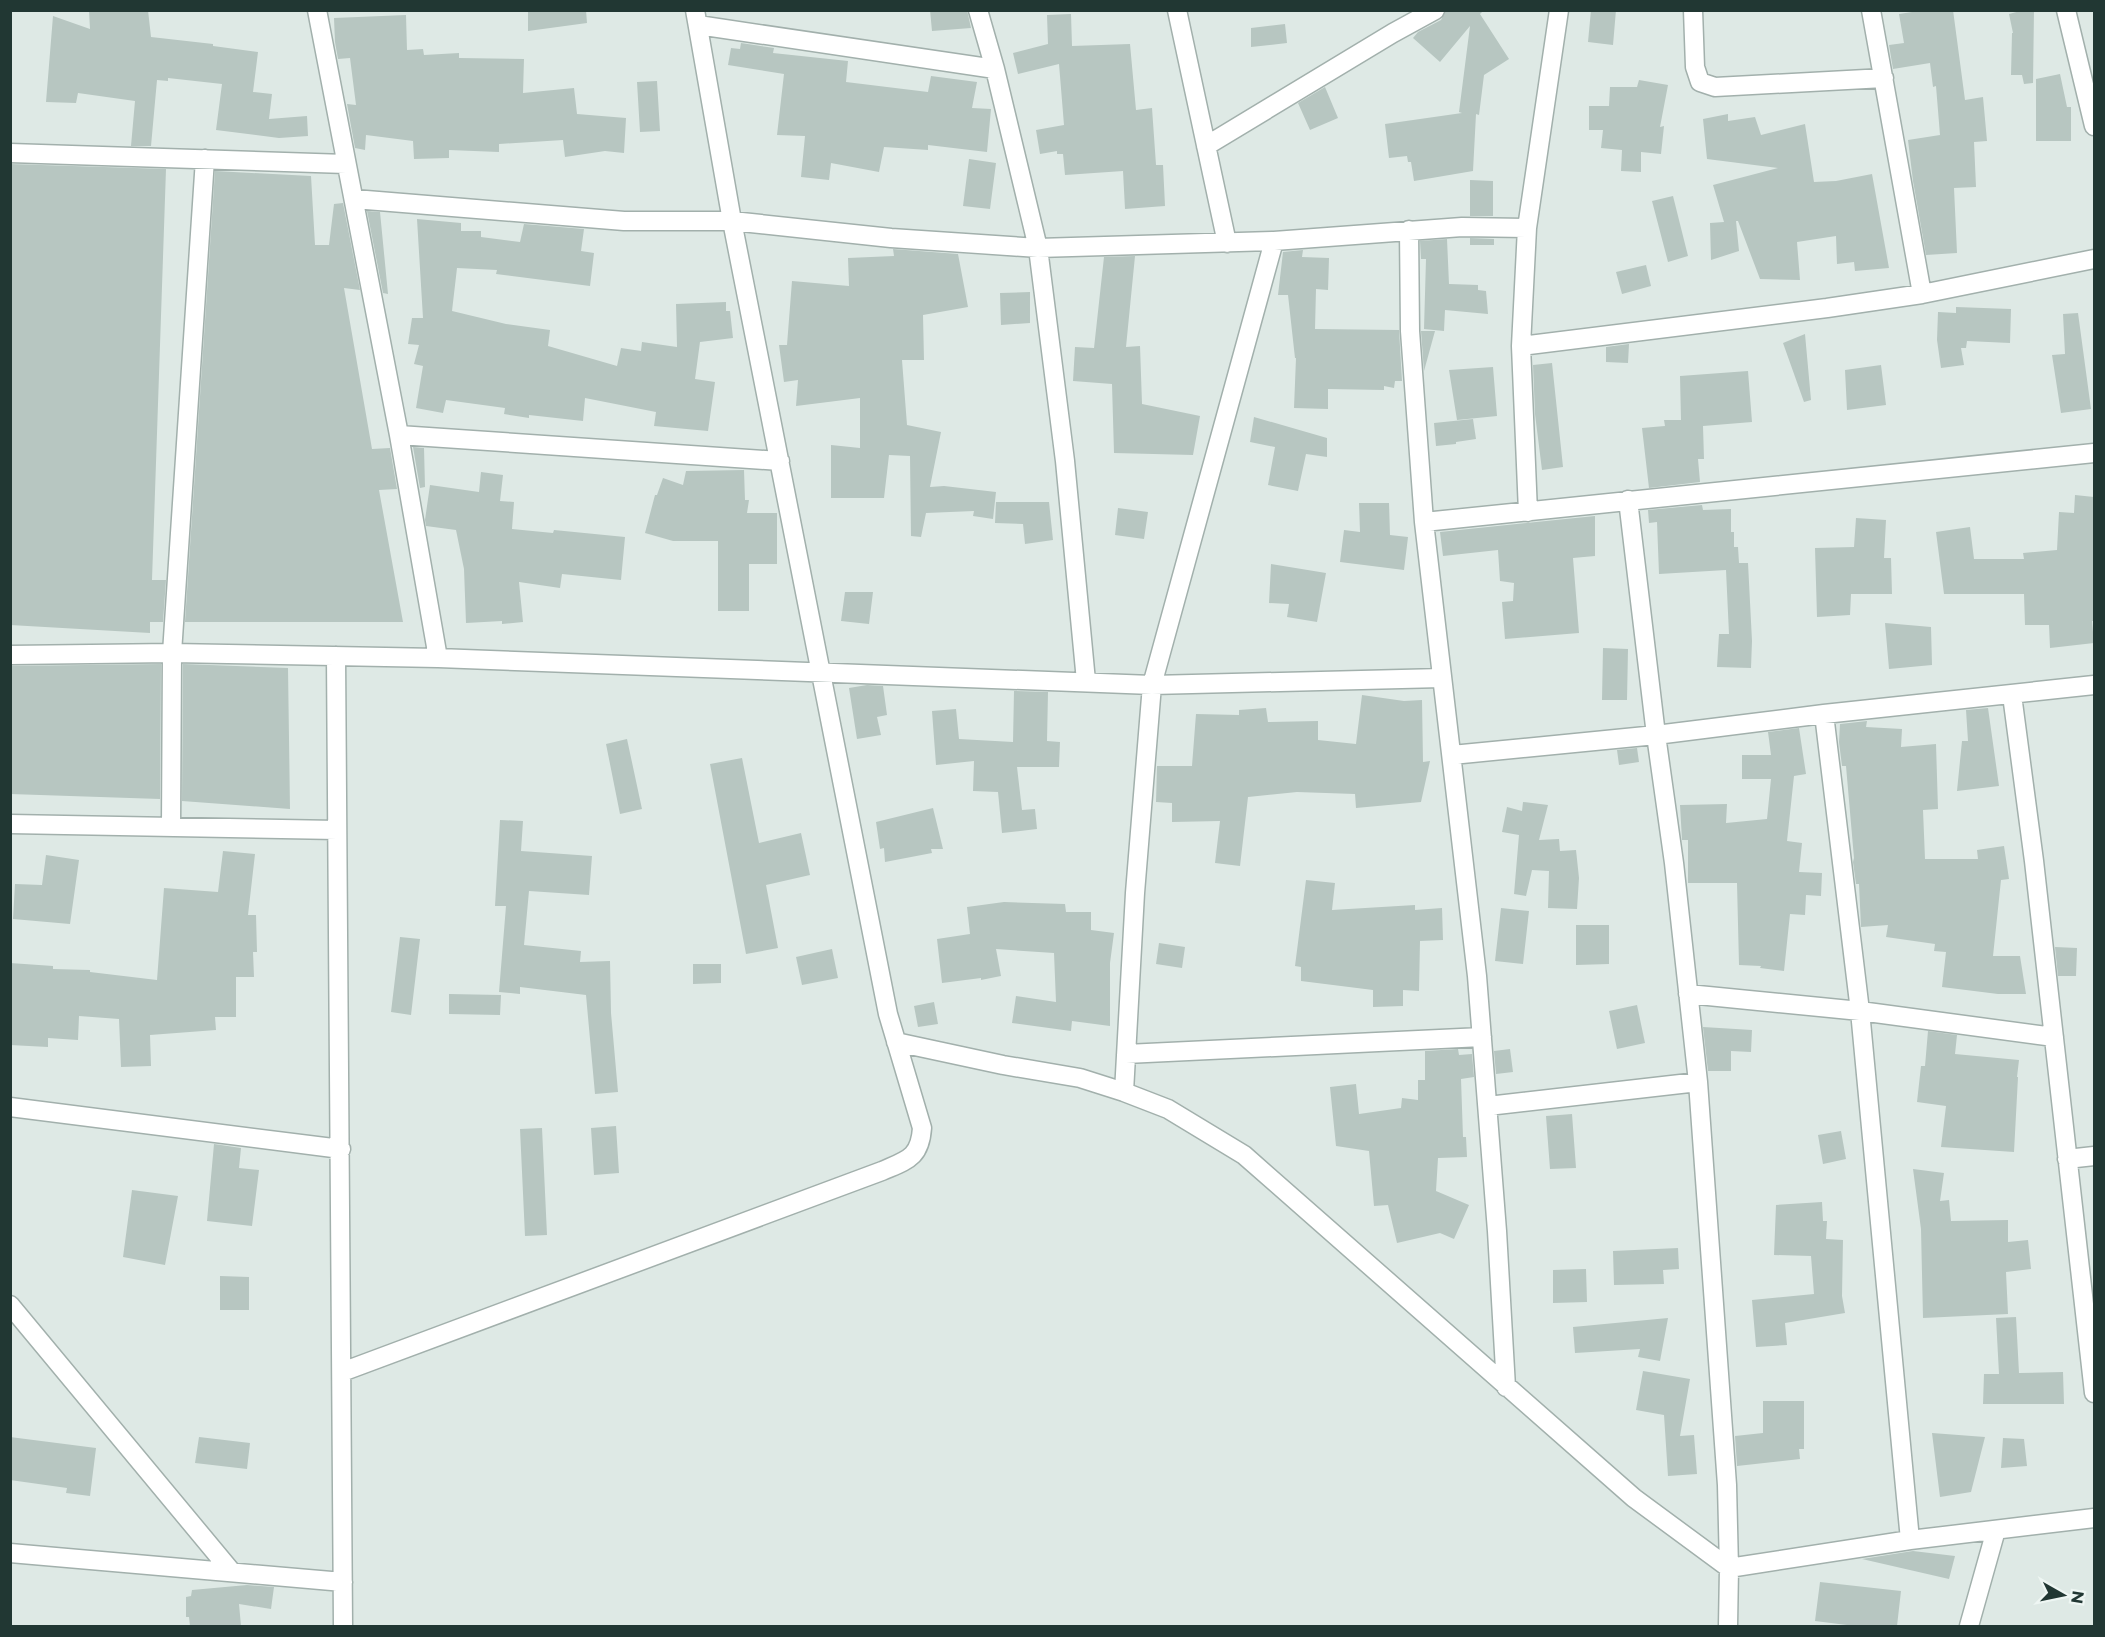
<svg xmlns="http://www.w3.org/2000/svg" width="2105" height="1637" font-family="Montserrat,sans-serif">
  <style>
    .building { fill: #b7c6c1 }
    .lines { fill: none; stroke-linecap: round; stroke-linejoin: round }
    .street-casing { stroke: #a2b0ac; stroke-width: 21 }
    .street { stroke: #fff; stroke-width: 18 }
  </style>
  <rect width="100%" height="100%" fill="#dee9e5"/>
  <path class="building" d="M 89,10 L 148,10 L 151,37 L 213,44 L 213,46 L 258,52 L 253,92 L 272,94 L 269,119 L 307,116 L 308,136 L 279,138 L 216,130 L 222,84 L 168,78 L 168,81 L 157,80 L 151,146 L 131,146 L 135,101 L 78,93 L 76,103 L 46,102 L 53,16 L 90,29 Z
    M 528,10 L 586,10 L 587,23 L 528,31 Z
    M 930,10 L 967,10 L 971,28 L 932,31 Z
    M 1446,10 L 1484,10 L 1480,14 L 1509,59 L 1484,75 L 1479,115 L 1476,114 L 1473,171 L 1414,181 L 1411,162 L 1408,162 L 1407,156 L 1389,158 L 1385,124 L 1462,113 L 1459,112 L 1470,26 L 1440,62 L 1413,38 L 1418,32 L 1441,20 Z
    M 1591,10 L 1616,10 L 1613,45 L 1588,42 Z
    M 1925,10 L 1953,10 L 1965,100 L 1983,97 L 1987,141 L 1974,142 L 1976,187 L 1954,188 L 1957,253 L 1926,255 L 1913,181 L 1908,140 L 1940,135 L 1936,86 L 1933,87 L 1930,63 L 1893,69 L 1889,45 L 1904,43 L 1899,14 Z
    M 2024,10 L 2034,10 L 2033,83 L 2024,84 L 2022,75 L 2011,75 L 2012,33 L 2013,33 L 2009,14 Z
    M 1071,14 L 1072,46 L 1130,44 L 1136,110 L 1152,108 L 1156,165 L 1163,165 L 1165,206 L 1125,209 L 1123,171 L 1065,175 L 1063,154 L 1057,154 L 1057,151 L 1040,154 L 1036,130 L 1064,125 L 1059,64 L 1018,74 L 1013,53 L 1048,44 L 1047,15 Z
    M 406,15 L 407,50 L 423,49 L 424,55 L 459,53 L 459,58 L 524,59 L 523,93 L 574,88 L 577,114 L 626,118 L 624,153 L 605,151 L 565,157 L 563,140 L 499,144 L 499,152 L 449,150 L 449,158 L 414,159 L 413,141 L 366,135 L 365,150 L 355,148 L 347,104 L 356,105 L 350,58 L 338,59 L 335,42 L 334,18 Z
    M 1285,24 L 1287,43 L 1251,47 L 1251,28 Z
    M 741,43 L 774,48 L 773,53 L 848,61 L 846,82 L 928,92 L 931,76 L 977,82 L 972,108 L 991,109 L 987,152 L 928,145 L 928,150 L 884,147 L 879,172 L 831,163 L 829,180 L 801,177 L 805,136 L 777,135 L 784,74 L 728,65 L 731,48 L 740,49 Z
    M 2060,74 L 2067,107 L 2071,107 L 2071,141 L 2036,141 L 2036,79 Z
    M 1639,80 L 1668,85 L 1660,127 L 1664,126 L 1661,154 L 1641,152 L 1641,172 L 1621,171 L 1622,150 L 1601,148 L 1603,130 L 1589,130 L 1589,106 L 1609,106 L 1610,87 L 1637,87 Z
    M 657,81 L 660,131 L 640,132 L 637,82 Z
    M 1325,87 L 1338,118 L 1310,130 L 1298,103 Z
    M 1728,114 L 1728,121 L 1755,117 L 1761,135 L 1805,124 L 1814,182 L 1836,181 L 1872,174 L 1889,268 L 1855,271 L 1854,262 L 1837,264 L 1836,236 L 1797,242 L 1800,280 L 1760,279 L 1738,221 L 1736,221 L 1739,251 L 1711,260 L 1710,223 L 1724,222 L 1713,185 L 1778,168 L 1707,159 L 1703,119 Z
    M 969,159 L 996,163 L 990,209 L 963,206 Z
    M 10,164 L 166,169 L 152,580 L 166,580 L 163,622 L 150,622 L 150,633 L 10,625 Z
    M 215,171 L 311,176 L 315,245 L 329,245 L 334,204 L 343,203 L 360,290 L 344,288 L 372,449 L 390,448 L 397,489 L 379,490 L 403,622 L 185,622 Z
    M 1470,180 L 1493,181 L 1493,216 L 1470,216 Z
    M 1673,196 L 1688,256 L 1668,262 L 1652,201 Z
    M 367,211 L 380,212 L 388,294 L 383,293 Z
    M 417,219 L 461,223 L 461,231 L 481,231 L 481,237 L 520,242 L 524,224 L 584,229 L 581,251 L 594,253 L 590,286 L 496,274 L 497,270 L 457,268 L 452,311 L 506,324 L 550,330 L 548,346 L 617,366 L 621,348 L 641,351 L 642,342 L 677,347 L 676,304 L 726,302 L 726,311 L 730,311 L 733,338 L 700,342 L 695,379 L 715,382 L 708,431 L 654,426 L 656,412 L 585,398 L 583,421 L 529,415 L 529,418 L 504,414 L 505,408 L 446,400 L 443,413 L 416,408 L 423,366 L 414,364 L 419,345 L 408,344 L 412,318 L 423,318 Z
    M 1470,238 L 1494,239 L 1494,245 L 1470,245 Z
    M 1447,239 L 1449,284 L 1478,285 L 1478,290 L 1486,291 L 1488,314 L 1445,310 L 1444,331 L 1424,329 L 1426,259 L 1421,259 L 1420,241 Z
    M 893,249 L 958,254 L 968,307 L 923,315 L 924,360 L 902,360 L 907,425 L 941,432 L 930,487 L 944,486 L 996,492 L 993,519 L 973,516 L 974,511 L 926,513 L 921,537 L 911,536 L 910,456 L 889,455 L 884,498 L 831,498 L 831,445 L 860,448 L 860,398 L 796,406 L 798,380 L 784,382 L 779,345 L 787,345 L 792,281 L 849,286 L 848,258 L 894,256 Z
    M 1303,250 L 1302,257 L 1329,258 L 1328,290 L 1316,289 L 1315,329 L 1399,330 L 1402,381 L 1395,381 L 1394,388 L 1384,386 L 1384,390 L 1328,389 L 1328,409 L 1294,408 L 1296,358 L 1295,358 L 1288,295 L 1278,295 L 1283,252 Z
    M 1135,256 L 1126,347 L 1140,346 L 1142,404 L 1200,416 L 1193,455 L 1114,453 L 1112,384 L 1073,381 L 1075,347 L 1094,348 L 1104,257 Z
    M 1646,265 L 1651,286 L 1622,294 L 1616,272 Z
    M 1030,292 L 1030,323 L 1001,325 L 1000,293 Z
    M 1956,307 L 2011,309 L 2010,343 L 1967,341 L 1966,348 L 1961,348 L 1964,365 L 1941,368 L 1937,340 L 1938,312 L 1956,313 Z
    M 2078,313 L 2091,409 L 2061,413 L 2052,355 L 2065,354 L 2063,314 Z
    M 1421,331 L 1435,331 L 1424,371 Z
    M 1805,334 L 1811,400 L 1804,402 L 1783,343 Z
    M 1629,344 L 1628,363 L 1606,362 L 1606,347 Z
    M 1552,363 L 1563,467 L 1542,470 L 1535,414 L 1533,365 Z
    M 1881,365 L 1886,405 L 1847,410 L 1845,370 Z
    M 1493,367 L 1497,416 L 1457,420 L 1449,370 Z
    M 1748,371 L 1752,422 L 1703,426 L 1704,459 L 1698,459 L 1700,482 L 1649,488 L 1642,428 L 1665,426 L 1664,420 L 1681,420 L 1680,376 Z
    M 1254,417 L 1327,438 L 1327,457 L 1306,454 L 1298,491 L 1268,485 L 1275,447 L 1250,442 Z
    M 1473,419 L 1476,439 L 1456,442 L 1456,444 L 1436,446 L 1434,423 Z
    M 413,447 L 424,448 L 425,487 L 420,488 Z
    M 744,470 L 745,500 L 749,500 L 747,513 L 777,513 L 777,564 L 749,564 L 749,611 L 718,611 L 718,541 L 673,541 L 645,533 L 655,495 L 657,495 L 663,478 L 683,485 L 686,471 Z
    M 481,472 L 503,475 L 500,501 L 514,502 L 512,529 L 553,533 L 554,530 L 625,537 L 621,580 L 562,574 L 560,588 L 519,582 L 523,622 L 502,624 L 502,621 L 466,623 L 464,569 L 456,530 L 426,526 L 425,520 L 430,485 L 479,492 Z
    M 2075,495 L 2094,497 L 2094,621 L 2092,621 L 2094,643 L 2050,648 L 2049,625 L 2025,625 L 2024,594 L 1944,594 L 1936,532 L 1970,527 L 1974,559 L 2024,559 L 2023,553 L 2057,550 L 2059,512 L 2074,513 Z
    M 996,502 L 1049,502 L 1053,540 L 1025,544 L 1023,524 L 995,523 Z
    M 1359,503 L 1389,503 L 1390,535 L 1408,537 L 1404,570 L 1340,562 L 1344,530 L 1360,532 Z
    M 1702,505 L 1703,510 L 1731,509 L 1731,532 L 1734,532 L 1734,547 L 1738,547 L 1739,563 L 1748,563 L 1752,641 L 1751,668 L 1717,667 L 1719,634 L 1729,634 L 1726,570 L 1659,574 L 1657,522 L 1649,523 L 1648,510 Z
    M 1118,508 L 1148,512 L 1144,539 L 1115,535 Z
    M 1595,516 L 1595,556 L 1573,558 L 1579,633 L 1505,639 L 1502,602 L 1513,601 L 1514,583 L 1500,581 L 1498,550 L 1443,556 L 1440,532 Z
    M 1856,518 L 1886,520 L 1884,558 L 1891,558 L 1892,594 L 1851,594 L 1850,615 L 1817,617 L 1815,548 L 1854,547 Z
    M 1271,564 L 1326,573 L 1317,622 L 1287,617 L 1289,604 L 1269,603 Z
    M 845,592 L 873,592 L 869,624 L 841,621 Z
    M 1885,623 L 1931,627 L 1932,665 L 1889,669 Z
    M 1603,648 L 1628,649 L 1627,700 L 1602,700 Z
    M 161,664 L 160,799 L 10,794 L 10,666 Z
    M 183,664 L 288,668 L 290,809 L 182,801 Z
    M 867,685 L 883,686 L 887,715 L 877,717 L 881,735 L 857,739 L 849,688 Z
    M 1014,691 L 1048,692 L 1047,741 L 1060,742 L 1059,767 L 1017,767 L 1022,810 L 1035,809 L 1037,829 L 1002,833 L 998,792 L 973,791 L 974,761 L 936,765 L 932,711 L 956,709 L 959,739 L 1013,742 Z
    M 1362,695 L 1404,701 L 1422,700 L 1423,762 L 1430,761 L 1421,802 L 1356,808 L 1355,794 L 1297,792 L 1248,797 L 1240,866 L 1215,863 L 1220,821 L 1172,822 L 1172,803 L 1156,802 L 1157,766 L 1192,766 L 1196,714 L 1239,715 L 1239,710 L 1266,708 L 1268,722 L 1318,721 L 1318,740 L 1356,744 Z
    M 1988,708 L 1999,786 L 1957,791 L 1962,741 L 1968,741 L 1966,710 Z
    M 1867,721 L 1866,727 L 1902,729 L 1901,747 L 1936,744 L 1938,809 L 1923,810 L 1925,859 L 1978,859 L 1977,850 L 2004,846 L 2009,879 L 2001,880 L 1993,956 L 2020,956 L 2026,994 L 1998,994 L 1942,987 L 1946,952 L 1934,951 L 1935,944 L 1886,937 L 1888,925 L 1861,927 L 1859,884 L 1856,884 L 1853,862 L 1854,858 L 1846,766 L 1842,766 L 1839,742 L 1840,724 Z
    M 1799,728 L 1806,774 L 1794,776 L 1787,841 L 1802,843 L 1799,872 L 1822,873 L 1821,896 L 1806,895 L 1805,915 L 1790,914 L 1784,971 L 1760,968 L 1761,966 L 1739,965 L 1737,883 L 1688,883 L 1688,840 L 1682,840 L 1680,805 L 1727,804 L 1726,823 L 1767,819 L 1771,779 L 1742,779 L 1742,755 L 1771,755 L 1768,732 Z
    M 627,739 L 642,809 L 620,814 L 606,744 Z
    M 1637,748 L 1639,762 L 1619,765 L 1617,750 Z
    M 742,758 L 759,843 L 801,833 L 810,875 L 766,885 L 778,948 L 746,954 L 710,764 Z
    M 1523,802 L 1548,805 L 1539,840 L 1559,839 L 1560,851 L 1576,850 L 1579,878 L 1577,909 L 1548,908 L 1549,871 L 1532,870 L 1526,896 L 1514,894 L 1519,835 L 1502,832 L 1507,807 L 1522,811 Z
    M 933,808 L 943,849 L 931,849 L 932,853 L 885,862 L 884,848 L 880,849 L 876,822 Z
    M 500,820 L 523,821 L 521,851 L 592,856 L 589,895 L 529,891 L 524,945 L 581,951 L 580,962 L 610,961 L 611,1013 L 618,1092 L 595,1094 L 586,995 L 520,987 L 520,994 L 499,992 L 506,906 L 495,906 Z
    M 223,851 L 255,854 L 248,915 L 256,915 L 257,952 L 253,952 L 254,977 L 236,977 L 236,1017 L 215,1017 L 216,1030 L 150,1035 L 151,1066 L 121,1067 L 119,1019 L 79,1016 L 78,1040 L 48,1038 L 48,1047 L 10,1045 L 10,963 L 53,966 L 53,969 L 90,970 L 90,972 L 157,980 L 164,888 L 218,892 Z
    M 46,855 L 79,860 L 70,924 L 13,919 L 15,884 L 42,885 Z
    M 1306,880 L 1335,883 L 1332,910 L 1415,905 L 1415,910 L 1442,908 L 1443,940 L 1420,941 L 1419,991 L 1403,990 L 1403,1006 L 1373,1007 L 1373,990 L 1301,981 L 1301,967 L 1295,966 Z
    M 1004,902 L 1065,904 L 1066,912 L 1091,912 L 1091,930 L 1114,933 L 1110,963 L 1110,1026 L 1072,1021 L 1071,1031 L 1012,1023 L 1016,996 L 1056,1002 L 1054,953 L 996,949 L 1001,976 L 981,980 L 981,978 L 942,983 L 937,939 L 970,934 L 967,907 Z
    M 1501,908 L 1529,911 L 1523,964 L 1495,961 Z
    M 1576,925 L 1609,925 L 1609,964 L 1576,965 Z
    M 400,937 L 420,939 L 411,1015 L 391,1012 Z
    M 1159,943 L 1185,947 L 1182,968 L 1156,964 Z
    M 2055,947 L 2077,948 L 2076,976 L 2058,976 Z
    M 832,949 L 838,978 L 802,985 L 796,957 Z
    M 693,964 L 721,964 L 721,983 L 693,984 Z
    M 449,994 L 501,995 L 500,1015 L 449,1014 Z
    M 934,1002 L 938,1024 L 918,1027 L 914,1006 Z
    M 1637,1005 L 1645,1043 L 1617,1049 L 1609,1011 Z
    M 1703,1027 L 1752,1030 L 1751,1052 L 1731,1051 L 1731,1071 L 1708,1071 Z
    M 1928,1031 L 1957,1035 L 1955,1054 L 2019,1060 L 2017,1077 L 2018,1077 L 2014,1152 L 1941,1147 L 1946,1106 L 1917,1102 L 1921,1066 L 1925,1066 Z
    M 1458,1049 L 1459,1055 L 1472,1054 L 1474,1077 L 1461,1079 L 1463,1137 L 1466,1137 L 1467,1157 L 1438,1158 L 1436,1191 L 1469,1205 L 1454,1239 L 1440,1233 L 1397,1243 L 1388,1205 L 1374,1206 L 1369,1151 L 1336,1146 L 1330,1087 L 1356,1084 L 1359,1114 L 1401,1108 L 1402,1098 L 1418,1100 L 1418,1080 L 1425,1080 L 1425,1051 Z
    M 1510,1049 L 1513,1072 L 1496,1074 L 1494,1051 Z
    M 1572,1114 L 1576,1168 L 1550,1169 L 1546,1116 Z
    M 616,1126 L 619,1173 L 594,1175 L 591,1128 Z
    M 542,1128 L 547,1235 L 525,1236 L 520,1129 Z
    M 1841,1131 L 1846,1159 L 1823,1164 L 1818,1135 Z
    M 214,1144 L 241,1148 L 239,1168 L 259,1170 L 252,1226 L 207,1221 Z
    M 1913,1169 L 1944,1173 L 1940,1201 L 1949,1200 L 1951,1221 L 2008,1220 L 2008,1242 L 2028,1240 L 2031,1269 L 2006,1272 L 2008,1314 L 1923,1318 L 1921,1229 Z
    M 132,1190 L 178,1196 L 165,1265 L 123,1257 Z
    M 1822,1202 L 1823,1221 L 1827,1221 L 1826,1239 L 1843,1240 L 1842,1296 L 1845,1313 L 1785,1323 L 1787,1345 L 1756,1347 L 1752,1300 L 1814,1294 L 1811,1256 L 1774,1255 L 1776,1205 Z
    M 1678,1248 L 1679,1269 L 1663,1270 L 1664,1284 L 1614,1285 L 1613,1251 Z
    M 1586,1269 L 1587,1302 L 1553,1303 L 1553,1270 Z
    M 220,1276 L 249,1277 L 249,1310 L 220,1310 Z
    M 2016,1317 L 2019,1373 L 2063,1372 L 2064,1404 L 1983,1404 L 1984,1374 L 1999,1374 L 1996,1318 Z
    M 1668,1318 L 1660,1361 L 1638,1357 L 1640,1349 L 1575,1353 L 1573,1327 Z
    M 1643,1371 L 1690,1379 L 1680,1436 L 1694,1435 L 1697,1474 L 1668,1476 L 1664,1415 L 1636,1410 Z
    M 1763,1401 L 1804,1401 L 1804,1449 L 1799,1449 L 1800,1459 L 1737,1466 L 1735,1436 L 1763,1433 Z
    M 1932,1433 L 1985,1437 L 1971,1492 L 1940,1497 Z
    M 10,1437 L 96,1448 L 90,1496 L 66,1493 L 67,1488 L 10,1480 Z
    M 199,1437 L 250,1443 L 247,1469 L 195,1463 Z
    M 2003,1438 L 2024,1439 L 2027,1466 L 2001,1468 Z
    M 1913,1551 L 1955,1556 L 1949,1579 L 1862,1559 Z
    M 1820,1582 L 1901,1591 L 1897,1626 L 1855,1626 L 1815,1621 Z
    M 247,1585 L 274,1587 L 271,1609 L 239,1604 L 241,1626 L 190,1626 L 189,1617 L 186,1617 L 186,1597 L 191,1596 L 192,1590 Z"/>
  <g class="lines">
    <defs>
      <path id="street" d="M 317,10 L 399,435 L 438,658
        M 978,10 L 995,69 L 1038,248 L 1065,461 L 1086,681
        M 1177,10 L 1227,243
        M 1693,10 L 1695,67 L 1700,82 L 1715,87 L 1884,78
        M 1871,10 L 1922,294
        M 2066,10 L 2094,126
        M 698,25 L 995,69
        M 1206,146 L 1393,33 L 1435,10
        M 10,153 L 346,164
        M 354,199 L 624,221 L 732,221 L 891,238 L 1038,248 L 1274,241 L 1462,227 L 1527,228
        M 1409,230 L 1410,331 L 1424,522 L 1477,976 L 1497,1231 L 1506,1387
        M 1521,346 L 1827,308 L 1922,294 L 2094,259
        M 399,435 L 780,461
        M 1628,500 L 1656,735 L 1674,863 L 1698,1082 L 1727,1485 L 1729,1568 L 1728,1626
        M 1528,512 L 1521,346 L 1527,228 L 1559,10
        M 1424,522 L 2094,453
        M 10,655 L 172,653 L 438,658 L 1152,685 L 1442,678
        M 336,656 L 343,1626
        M 2012,695 L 2034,861 L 2094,1393
        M 1824,714 L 1860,1011 L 1910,1540
        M 1452,755 L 1656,735 L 1824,714 L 2094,685
        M 10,824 L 337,830
        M 171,827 L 172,653 L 205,159
        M 1688,994 L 1860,1011 L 2054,1037
        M 896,1042 L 1003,1065 L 1080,1078 L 1124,1092 L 1168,1109 L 1244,1155 L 1634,1498 L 1729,1568 L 1910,1540 L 2094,1518
        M 1126,1054 L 1482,1037
        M 1124,1092 L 1135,893 L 1152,685 L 1274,241
        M 1488,1106 L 1698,1082
        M 10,1107 L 341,1149
        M 2067,1159 L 2094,1156
        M 10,1305 L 231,1571
        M 342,1372 L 882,1171 C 907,1160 920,1158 922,1128 L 888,1014 L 732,221 L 695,10
        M 10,1553 L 343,1582
        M 1969,1626 L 1996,1530"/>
    </defs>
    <use href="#street" class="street-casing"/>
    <use href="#street" class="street"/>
  </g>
  <rect width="2105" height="1637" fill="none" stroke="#213733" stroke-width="24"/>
  <g transform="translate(2063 1595) rotate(99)" stroke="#eef6f3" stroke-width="4.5" paint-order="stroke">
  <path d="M0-4.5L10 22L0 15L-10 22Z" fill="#213733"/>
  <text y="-9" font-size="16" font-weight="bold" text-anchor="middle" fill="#213733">N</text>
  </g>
</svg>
